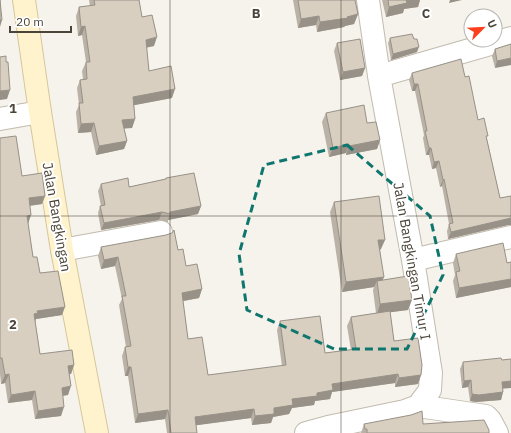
<svg xmlns="http://www.w3.org/2000/svg" width="511" height="433" font-family="'IBM Plex Sans',sans-serif">
  <style>
    .lines { fill: none; stroke-linecap: round; stroke-linejoin: round }
    .street-casing { stroke: #c2bbae; stroke-width: 24 }
    .secondary-casing { stroke: #d6c79b; stroke-width: 24 }
    .street { stroke: #fff; stroke-width: 22 }
    .secondary { stroke: #fff3cd; stroke-width: 22 }
    .wall { fill: #bab2a6 }
    .shaded-wall { fill: #979187 }
    .building { fill: #d8cfc1; stroke: #979187 }
    .marked { fill: none; stroke: #0f766e; stroke-width: 3; stroke-dasharray: 8 5; stroke-linejoin: round }
    .grid { fill: none; stroke: #4b4439; stroke-width: 1; stroke-opacity: 0.55 }
    .labels { text-anchor: middle; dominant-baseline: central; stroke-width: 4; stroke-linejoin: round; paint-order: stroke }
    .street-label { font-size: 14px; fill: #4b4439; stroke: #fff }
    .grid-label { font-size: 13px; text-anchor: middle; font-weight: bold; fill: #4b4439; stroke: #fff; stroke-width: 4; stroke-linejoin: round; paint-order: stroke }
  </style>
  <rect width="100%" height="100%" fill="#f6f3ec"/>
  <g class="lines">
    <defs>
      <path id="street" d="M 379,76 L 511,38
        M 0,119 L 40,112
        M 62,250 L 161,232
        M 413,260 L 511,237
        M 418,406 L 486,416 L 490,420 L 497,433
        M 306,433 L 328,427 L 405,411 L 418,406 L 430,390 L 431,373 L 413,260 L 379,76 L 368,0"/>
      <path id="secondary" d="M 24,0 L 40,112 L 62,250 L 97,433"/>
    </defs>
    <use href="#street" class="street-casing"/>
    <use href="#secondary" class="secondary-casing"/>
    <use href="#street" class="street"/>
    <use href="#secondary" class="secondary"/>
  </g>
  <path class="wall" d="M 89,0 L 139,0 L 142,17 L 154,46 L 146,48 L 149,71 L 172,98 L 134,105 L 135,119 L 132,128 L 124,128 L 127,141 L 124,149 L 96,155 L 91,132 L 78,133 L 76,112 L 79,105 L 77,88 L 80,80 L 83,79 L 82,71 L 86,62 L 82,35 L 78,36 L 76,16 L 79,7 L 90,6 Z
    M 293,0 L 355,0 L 358,14 L 354,24 L 345,26 L 344,27 L 317,32 L 316,25 L 298,28 Z
    M 382,0 L 420,0 L 418,7 L 404,9 L 403,13 L 386,17 Z
    M 390,38 L 414,39 L 417,52 L 391,60 L 388,43 Z
    M 337,43 L 365,68 L 362,76 L 340,80 L 334,51 Z
    M 511,44 L 495,68 L 492,56 L 495,49 Z
    M 412,73 L 465,77 L 478,120 L 487,139 L 500,198 L 511,196 L 511,225 L 508,225 L 448,239 L 447,231 L 449,224 L 442,186 L 440,187 L 436,168 L 432,169 L 429,155 L 426,155 L 423,138 L 424,135 L 415,91 L 412,91 L 409,80 Z
    M 326,113 L 367,123 L 380,140 L 377,149 L 346,155 L 346,153 L 329,157 L 322,122 Z
    M 0,138 L 22,176 L 45,196 L 42,204 L 30,206 L 28,224 L 33,257 L 40,273 L 62,315 L 36,319 L 35,320 L 40,354 L 74,365 L 71,374 L 70,374 L 68,395 L 63,396 L 61,416 L 35,419 L 32,400 L 8,403 L 5,383 L 1,384 L 0,374 Z
    M 166,178 L 201,206 L 198,214 L 168,220 L 168,222 L 159,220 L 101,230 L 98,213 L 100,206 L 101,206 L 98,191 L 101,184 L 129,187 L 165,179 Z
    M 334,202 L 381,249 L 380,250 L 383,280 L 408,310 L 390,312 L 394,341 L 421,375 L 418,384 L 395,387 L 395,383 L 332,392 L 330,399 L 315,401 L 314,405 L 292,408 L 289,414 L 273,417 L 271,423 L 252,425 L 251,418 L 196,425 L 197,433 L 167,433 L 165,419 L 135,423 L 128,376 L 125,376 L 122,356 L 125,347 L 126,347 L 119,305 L 122,299 L 115,266 L 101,269 L 98,256 L 101,247 L 178,250 L 186,266 L 202,289 L 199,298 L 183,301 L 188,339 L 208,375 L 282,366 L 277,330 L 280,321 L 325,353 L 351,350 L 347,326 L 351,317 L 376,313 L 373,290 L 374,287 L 342,292 L 330,212 Z
    M 456,254 L 507,263 L 511,262 L 511,287 L 456,298 L 453,281 L 455,275 L 453,263 Z
    M 463,362 L 503,389 L 503,392 L 501,400 L 476,402 L 470,401 L 468,387 L 462,388 L 460,369 Z
    M 364,424 L 423,424 L 489,433 L 361,433 Z"/>
  <path class="shaded-wall" d="M 406,0 L 420,0 L 418,7 L 404,9 L 403,13 L 386,17 L 389,7 Z
    M 450,0 L 462,0 L 449,3 Z
    M 358,14 L 354,24 L 345,26 L 344,27 L 317,32 L 320,22 Z
    M 319,16 L 316,25 L 298,28 L 301,19 Z
    M 0,20 L 2,20 L 0,27 Z
    M 85,26 L 82,35 L 78,36 L 81,27 Z
    M 157,37 L 154,46 L 142,48 L 146,40 Z
    M 419,47 L 417,52 L 391,60 L 393,54 Z
    M 511,58 L 511,65 L 495,68 L 497,61 Z
    M 365,68 L 362,76 L 340,80 L 343,72 Z
    M 414,84 L 418,84 L 415,91 L 412,91 Z
    M 175,89 L 172,98 L 130,106 L 133,97 Z
    M 10,90 L 7,99 L 0,100 L 0,91 Z
    M 135,119 L 132,128 L 119,129 L 122,120 Z
    M 94,123 L 91,132 L 78,133 L 81,124 Z
    M 380,140 L 377,149 L 346,155 L 349,146 Z
    M 127,141 L 124,149 L 96,155 L 99,146 Z
    M 349,144 L 346,153 L 329,157 L 333,148 Z
    M 429,148 L 431,148 L 429,155 L 426,155 Z
    M 439,161 L 436,168 L 432,169 L 434,162 Z
    M 444,179 L 442,186 L 440,187 L 443,180 Z
    M 45,196 L 42,204 L 26,206 L 29,198 Z
    M 201,206 L 198,214 L 168,220 L 170,214 L 170,212 Z
    M 162,212 L 159,220 L 101,230 L 104,223 Z
    M 31,215 L 28,224 L 27,216 Z
    M 511,218 L 511,225 L 508,225 L 448,239 L 451,232 Z
    M 378,240 L 385,240 L 381,249 L 375,250 Z
    M 118,257 L 115,266 L 101,269 L 104,260 Z
    M 384,277 L 380,287 L 377,281 L 374,287 L 342,292 L 346,282 Z
    M 511,279 L 511,287 L 456,298 L 459,288 Z
    M 202,289 L 199,298 L 178,302 L 182,293 Z
    M 412,300 L 408,310 L 377,314 L 380,304 Z
    M 65,307 L 62,315 L 36,319 L 35,322 L 34,314 L 37,311 Z
    M 74,365 L 71,374 L 65,374 L 68,366 Z
    M 128,367 L 131,367 L 128,376 L 125,376 Z
    M 9,374 L 5,383 L 1,384 L 5,375 Z
    M 398,374 L 395,383 L 332,392 L 330,399 L 315,401 L 314,405 L 292,408 L 289,414 L 273,417 L 271,423 L 252,425 L 255,416 L 292,399 L 317,393 L 332,384 Z
    M 421,375 L 418,384 L 395,387 L 399,378 Z
    M 471,380 L 468,387 L 462,388 L 464,381 Z
    M 511,381 L 511,388 L 499,389 L 502,382 Z
    M 71,386 L 68,395 L 58,396 L 62,388 Z
    M 35,391 L 32,400 L 8,403 L 11,395 Z
    M 503,392 L 501,400 L 476,402 L 470,401 L 472,394 Z
    M 64,407 L 61,416 L 35,419 L 38,411 Z
    M 254,409 L 251,418 L 191,426 L 195,417 Z
    M 168,410 L 165,419 L 135,423 L 138,414 Z"/>
  <path class="building" d="M 0,0 L 2,20 L 0,20 Z
    M 94,0 L 139,0 L 142,17 L 152,15 L 157,37 L 146,40 L 149,71 L 171,66 L 175,89 L 133,97 L 135,119 L 122,120 L 127,141 L 99,146 L 94,123 L 81,124 L 79,103 L 83,103 L 80,80 L 87,79 L 86,62 L 90,62 L 85,26 L 81,27 L 79,7 L 95,5 Z
    M 298,0 L 355,0 L 358,14 L 347,17 L 348,18 L 320,22 L 319,16 L 301,19 Z
    M 388,0 L 406,0 L 407,3 L 389,7 Z
    M 412,34 L 414,39 L 417,39 L 419,47 L 393,54 L 390,38 Z
    M 360,39 L 365,68 L 343,72 L 337,43 Z
    M 511,44 L 511,58 L 497,61 L 495,49 Z
    M 6,56 L 6,62 L 8,62 L 10,90 L 0,91 L 0,57 Z
    M 461,59 L 465,77 L 469,76 L 478,120 L 484,118 L 488,136 L 486,136 L 500,198 L 511,196 L 511,218 L 451,232 L 449,224 L 453,223 L 444,179 L 443,180 L 439,161 L 434,162 L 431,148 L 429,148 L 425,131 L 427,131 L 418,84 L 414,84 L 412,73 Z
    M 364,105 L 367,123 L 376,122 L 380,140 L 349,146 L 349,144 L 333,148 L 326,113 Z
    M 16,136 L 22,176 L 42,173 L 45,196 L 29,198 L 31,215 L 27,216 L 33,257 L 37,257 L 40,273 L 58,271 L 65,307 L 37,311 L 38,313 L 34,314 L 40,354 L 72,350 L 74,365 L 68,366 L 71,386 L 62,388 L 64,407 L 38,411 L 35,391 L 11,395 L 9,374 L 5,375 L 2,358 L 0,358 L 0,138 Z
    M 194,173 L 201,206 L 170,212 L 170,214 L 162,212 L 104,223 L 100,206 L 105,205 L 101,184 L 128,178 L 129,187 L 166,179 L 166,178 Z
    M 379,196 L 385,240 L 378,240 L 384,277 L 346,282 L 334,202 Z
    M 174,230 L 178,250 L 183,249 L 186,266 L 197,264 L 202,289 L 182,293 L 188,339 L 202,337 L 208,375 L 286,365 L 280,321 L 320,316 L 325,353 L 356,349 L 351,317 L 390,311 L 394,341 L 418,338 L 422,365 L 421,375 L 399,378 L 398,374 L 332,384 L 333,390 L 317,393 L 317,396 L 292,399 L 293,405 L 274,408 L 274,414 L 255,416 L 254,409 L 195,417 L 197,433 L 171,433 L 168,410 L 138,414 L 131,367 L 128,367 L 125,347 L 131,346 L 122,296 L 126,296 L 118,257 L 104,260 L 101,247 L 166,235 L 172,233 Z
    M 503,243 L 507,263 L 511,262 L 511,279 L 459,288 L 456,272 L 460,271 L 456,254 Z
    M 408,276 L 412,300 L 380,304 L 377,281 Z
    M 501,358 L 502,360 L 511,359 L 511,381 L 502,382 L 503,392 L 479,395 L 472,394 L 471,380 L 464,381 L 463,362 Z
    M 422,411 L 423,424 L 484,420 L 489,430 L 489,433 L 367,433 L 367,429 L 365,429 L 364,424 L 411,415 Z"/>
  <path class="marked" d="M 347,145 L 430,216 L 443,275 L 407,349 L 334,349 L 247,310 L 239,254 L 264,165 Z"/>
  <path class="grid" d="M 170,0 L 170,433M 341,0 L 341,433M 0,216 L 511,216"/>
  <g class="labels">
    <g class="street-label">
      <text transform="translate(57 217) rotate(80)">Jalan Bangkingan</text>
      <text transform="translate(412 261) rotate(80)">Jalan Bangkingan Timur I</text>
    </g>
  </g>
  <g class="grid-label">
    <text x="256" y="18">B</text>
    <text x="426" y="18">C</text>
    <text x="13" y="113">1</text>
    <text x="13" y="329">2</text>
  </g>
  <g transform="translate(483 28) rotate(66)"><circle r="19" fill="#ffffff" stroke="#b7b4b0"/>
  <path d="M0-3L7 15L0 10L-7 15Z" fill="#fc3f1d"/>
  <text y="-6" font-size="11" font-weight="bold" text-anchor="middle" fill="#4b4439">U</text>
  </g>
  <path d="M10 26v6h61v-6" fill="none" stroke="#4b4439" stroke-width="2"/>
  <text x="16" y="26" font-size="12" fill="#4b4439" stroke="#ffffff" stroke-width="3" paint-order="stroke">20 m</text>
</svg>
